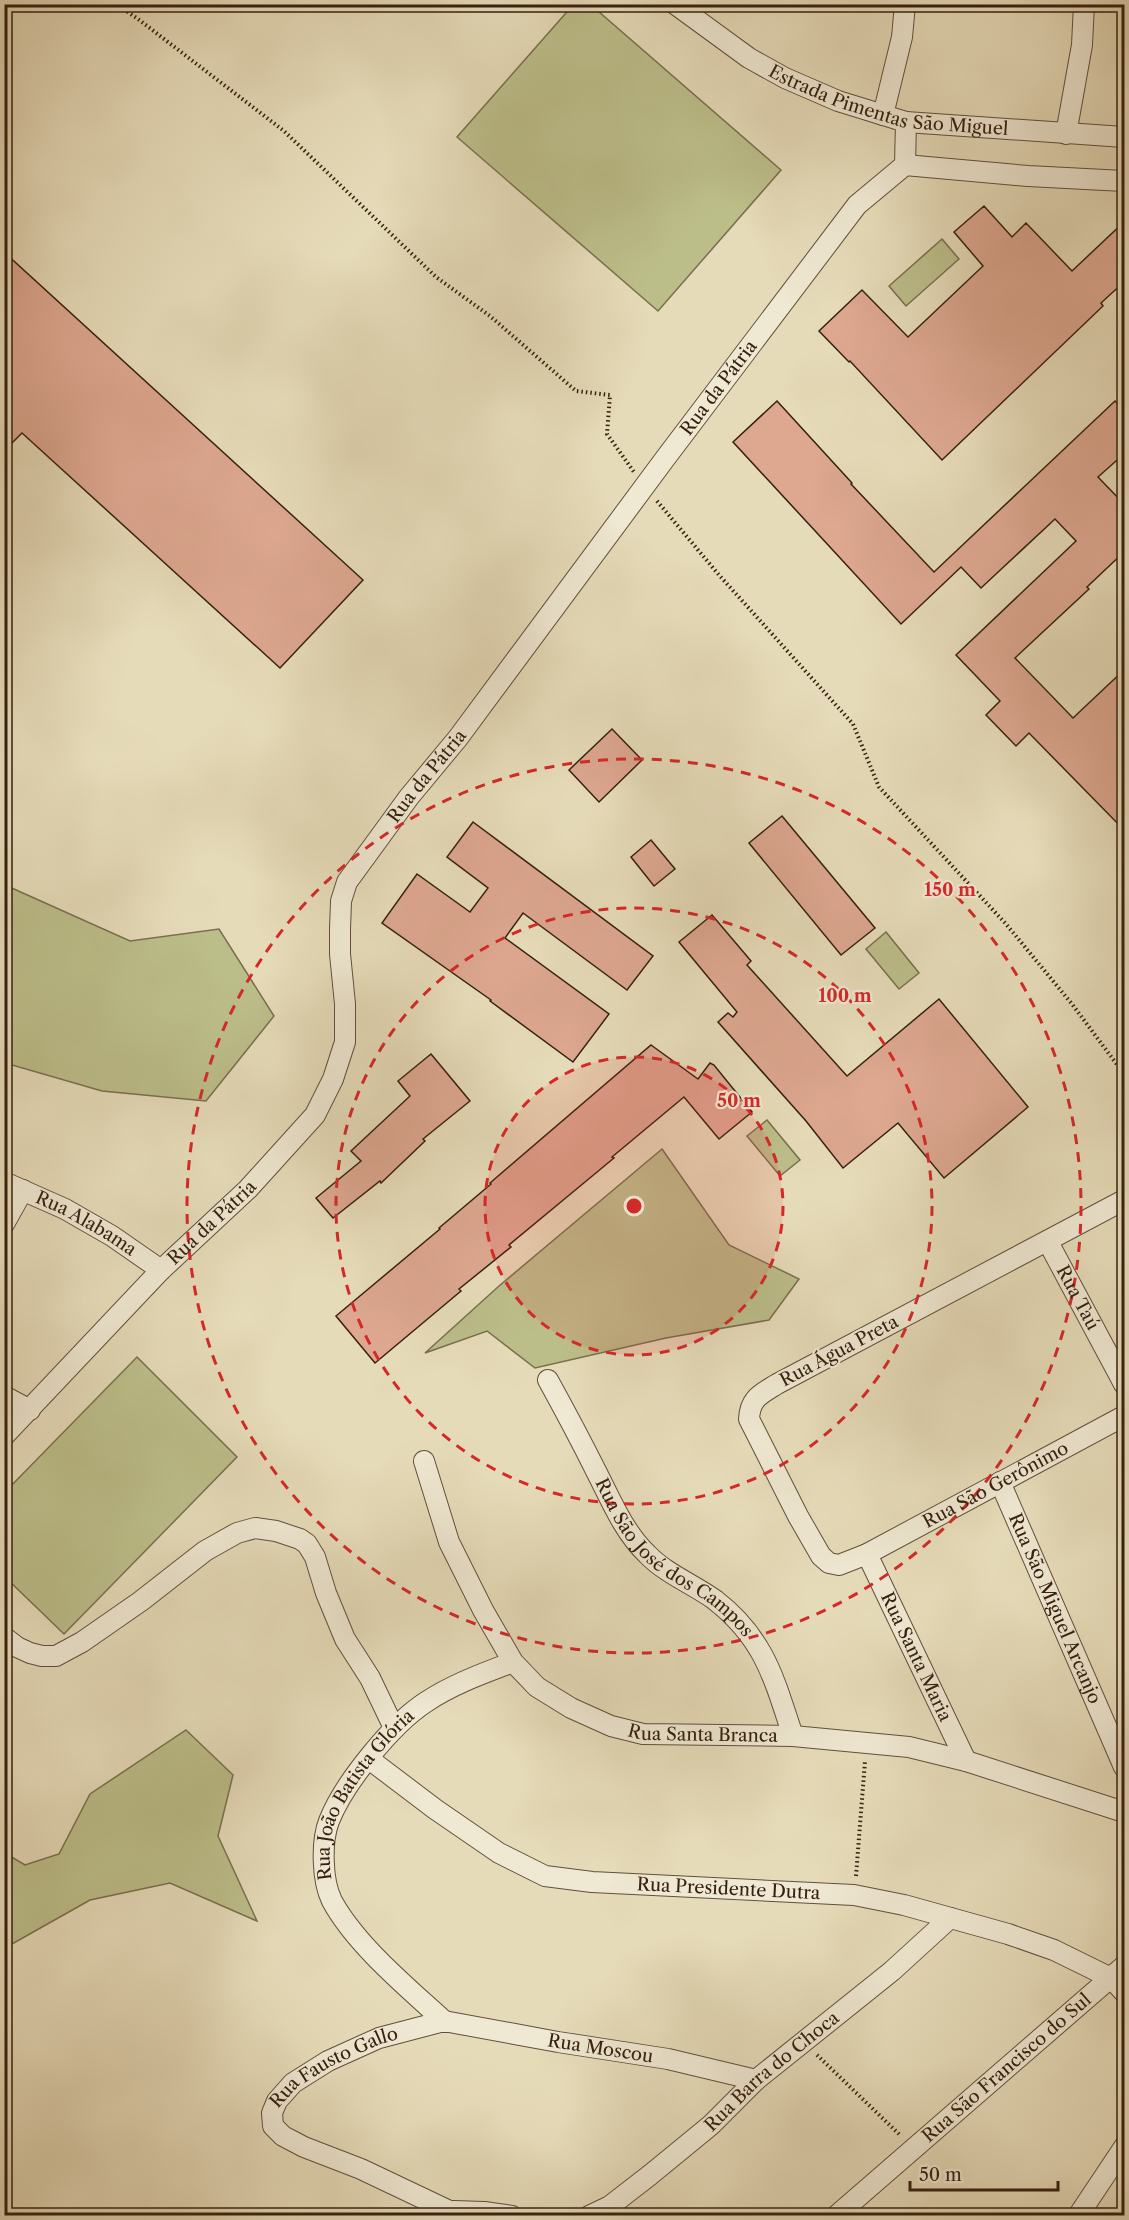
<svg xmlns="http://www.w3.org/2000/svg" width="1129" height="2220" font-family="'Libre Caslon Text',serif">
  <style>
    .green { fill: #bcbe8a; stroke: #796f4d; stroke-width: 1.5 }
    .building { fill: #dda790; stroke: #362010; stroke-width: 1.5 }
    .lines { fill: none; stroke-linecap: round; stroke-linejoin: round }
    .minor-casing { stroke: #624f3a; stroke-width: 22 }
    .path { stroke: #362010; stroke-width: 4; stroke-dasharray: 1.5 3; stroke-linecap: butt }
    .minor { stroke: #efe8d2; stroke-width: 20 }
    .ring { fill: none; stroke: #d62828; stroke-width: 3; stroke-dasharray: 10 8 }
    .labels { text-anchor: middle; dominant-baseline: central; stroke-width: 4.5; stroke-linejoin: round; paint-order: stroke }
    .street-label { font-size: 18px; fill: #362010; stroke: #efe8d2 }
    .centre { fill: #d62828; stroke: #efe8d2; stroke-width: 3 }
    .ring-label { font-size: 18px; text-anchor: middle; font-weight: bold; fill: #d62828; stroke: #efe8d2; stroke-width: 4.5; stroke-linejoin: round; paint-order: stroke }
  </style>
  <rect width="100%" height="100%" fill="#e6dbb9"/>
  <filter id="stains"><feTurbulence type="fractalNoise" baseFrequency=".00333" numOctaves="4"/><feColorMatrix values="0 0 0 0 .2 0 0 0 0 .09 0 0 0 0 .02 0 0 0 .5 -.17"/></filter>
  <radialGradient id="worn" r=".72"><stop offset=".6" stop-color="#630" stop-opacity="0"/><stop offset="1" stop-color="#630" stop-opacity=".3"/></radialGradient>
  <path class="green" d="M 573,5 L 591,5 L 781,170 L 658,311 L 457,137 Z
    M 942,239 L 959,259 L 906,306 L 889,286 Z
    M 5,885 L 130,941 L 219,929 L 274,1016 L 206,1101 L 102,1091 L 5,1063 Z
    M 886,932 L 919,973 L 899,989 L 866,949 Z
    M 767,1120 L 800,1160 L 780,1176 L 747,1136 Z
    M 662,1149 L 729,1245 L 799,1279 L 769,1320 L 666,1338 L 535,1368 L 487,1331 L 425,1353 L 499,1286 Z
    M 137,1357 L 237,1457 L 64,1634 L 5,1577 L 5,1492 Z
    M 186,1730 L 233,1775 L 218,1836 L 257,1921 L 170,1883 L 90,1900 L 5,1948 L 5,1853 L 25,1865 L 59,1854 L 90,1794 Z"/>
  <path class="building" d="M 984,206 L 1012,237 L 1026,223 L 1072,271 L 1125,221 L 1125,281 L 1101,303 L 1103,306 L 942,460 L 850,361 L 849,362 L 819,331 L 862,290 L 908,337 L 983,266 L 954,232 Z
    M 4,252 L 363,580 L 280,668 L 22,433 L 4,451 Z
    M 777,401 L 852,483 L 851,484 L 934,572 L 1115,401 L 1125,411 L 1125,453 L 1098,477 L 1125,505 L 1125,551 L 1087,587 L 1089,589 L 1015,658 L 1073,718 L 1125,669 L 1125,831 L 1029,733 L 1016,746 L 986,715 L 1000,701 L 956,655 L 1076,541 L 1055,519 L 981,588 L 961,567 L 901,624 L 733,442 Z
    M 612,729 L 642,760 L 599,802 L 569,770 Z
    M 782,816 L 875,928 L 841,955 L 749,843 Z
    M 473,822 L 653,956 L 627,990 L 523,913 L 505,938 L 609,1014 L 573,1062 L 490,1001 L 491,1000 L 382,923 L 417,874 L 470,912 L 488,888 L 447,857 Z
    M 651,840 L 675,869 L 654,886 L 631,857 Z
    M 712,915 L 751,961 L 747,965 L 847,1076 L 939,999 L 1028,1107 L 944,1178 L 898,1123 L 843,1168 L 806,1121 L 718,1022 L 728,1013 L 733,1017 L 737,1012 L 679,942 Z
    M 651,1045 L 698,1079 L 710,1063 L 714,1065 L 752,1112 L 719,1139 L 684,1097 L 612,1157 L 614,1158 L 509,1245 L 511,1247 L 459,1289 L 461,1291 L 375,1363 L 336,1316 L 440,1229 L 439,1228 L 491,1184 L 490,1183 Z
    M 431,1054 L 470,1101 L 423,1139 L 425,1141 L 381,1183 L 380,1181 L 333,1218 L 316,1198 L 361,1161 L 351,1151 L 410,1096 L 398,1081 Z"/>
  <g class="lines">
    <defs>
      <g id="minor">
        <path id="s1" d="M 675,4 L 749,58 L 785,78 L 838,101 L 906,122 L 1124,137"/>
        <path d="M 883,115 L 902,37 L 905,4"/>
        <path d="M 1066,134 L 1082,45 L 1084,4"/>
        <path d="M 905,165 L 1028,176 L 1124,181"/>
        <path id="s2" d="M 4,1182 L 65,1209 L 112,1236 L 161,1270"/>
        <path id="s3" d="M 1124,1200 L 777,1384 C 761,1394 750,1398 749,1419 L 798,1516 L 821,1556 L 829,1563 L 839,1565 L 867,1554 L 1124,1416"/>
        <path d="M 4,1224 L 23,1190"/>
        <path id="s4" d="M 1048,1242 L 1124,1384"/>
        <path id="s5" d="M 548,1380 C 564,1409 580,1439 595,1469 C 610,1498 623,1531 647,1554 C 666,1574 693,1584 715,1600 C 765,1639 774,1679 793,1736"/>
        <path d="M 4,1396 L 30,1410"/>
        <path id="s6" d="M 4,1436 L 161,1270 L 248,1189 L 315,1115 L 333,1079 L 345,1042 L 345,1004 L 340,954 L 340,929 L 341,901 L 347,882 L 409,797 L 458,738 L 664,460 L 857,205 L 905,165 L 906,122"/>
        <path id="s7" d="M 424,1461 L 449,1542 L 483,1610 L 513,1662 L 537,1687 L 571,1708 L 611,1726 L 643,1734 L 793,1736 L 909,1747 L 966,1761 L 1124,1812"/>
        <path id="s8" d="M 1000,1482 L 1124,1767"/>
        <path id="s9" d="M 867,1554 L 966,1761"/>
        <path d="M 4,1637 L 17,1647 L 30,1653 L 42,1656 L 56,1656 L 82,1642 L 141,1601 L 205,1551 L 237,1533 L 255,1528 L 276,1531 L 300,1539 L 307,1544 L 315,1557 L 326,1593 L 345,1639 L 370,1678 L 394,1728"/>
        <path id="s10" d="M 369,1759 L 435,1809 L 499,1853 L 545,1876 L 592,1882 L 854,1895 L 904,1905 L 1008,1934 L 1054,1950 L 1111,1978 L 1124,1992"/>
        <path id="s11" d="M 444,2021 C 407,1987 356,1945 332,1901 C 322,1881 321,1842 329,1821 C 344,1783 392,1724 426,1702 C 453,1684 484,1673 513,1662"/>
        <path d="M 454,2211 L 484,2212 L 512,2216"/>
        <path id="s12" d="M 460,2216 L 361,2169 L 304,2147 L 283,2136 L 273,2126 L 272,2113 L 277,2101 L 293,2083 L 328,2061 L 379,2038 L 444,2021 L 558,2042 L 668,2059 L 756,2080"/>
        <path id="s13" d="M 589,2216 L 610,2206 L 650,2175 L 711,2125 L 756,2080 L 892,1971 L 950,1918"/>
        <path id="s14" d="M 836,2216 L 1124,1966"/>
        <path d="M 1078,2216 L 1124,2147"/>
      </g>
    </defs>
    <use href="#minor" class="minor-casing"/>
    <path class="path" d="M 116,4 L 138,19 L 284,131 L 436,277 L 490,316 L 576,391 L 610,395 L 607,434 L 634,472
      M 657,501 L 719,575 L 853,724 L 879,787 L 1006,924 L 1072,1004 L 1124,1074
      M 856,1876 L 865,1761
      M 817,2055 L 900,2135"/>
    <use href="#minor" class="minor"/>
  </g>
  <circle cx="634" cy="1206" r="149" fill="#d62828" fill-opacity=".12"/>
  <g class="ring">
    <circle cx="634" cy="1206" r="149"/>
    <circle cx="634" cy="1206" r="298"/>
    <circle cx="634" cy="1206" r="447"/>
  </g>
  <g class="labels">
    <g class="street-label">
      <text stroke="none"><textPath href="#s1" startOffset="240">Estrada Pimentas São Miguel</textPath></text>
      <text stroke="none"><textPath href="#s6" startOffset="1306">Rua da Pátria</textPath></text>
      <text stroke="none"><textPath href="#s6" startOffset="820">Rua da Pátria</textPath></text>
      <text stroke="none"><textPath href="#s6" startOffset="298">Rua da Pátria</textPath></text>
      <text stroke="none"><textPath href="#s2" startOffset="92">Rua Alabama</textPath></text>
      <text stroke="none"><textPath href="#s4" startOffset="63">Rua Taú</textPath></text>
      <text transform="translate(839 1351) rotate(-28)">Rua Água Preta</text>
      <text stroke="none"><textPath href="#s3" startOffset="792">Rua São Gerônimo</textPath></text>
      <text stroke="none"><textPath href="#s5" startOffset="222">Rua São José dos Campos</textPath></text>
      <text stroke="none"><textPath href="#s8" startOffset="138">Rua São Miguel Arcanjo</textPath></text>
      <text stroke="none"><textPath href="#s9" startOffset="114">Rua Santa Maria</textPath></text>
      <text stroke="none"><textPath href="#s7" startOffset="432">Rua Santa Branca</textPath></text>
      <text stroke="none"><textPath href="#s11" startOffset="285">Rua João Batista Glória</textPath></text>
      <text stroke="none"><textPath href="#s10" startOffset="396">Rua Presidente Dutra</textPath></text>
      <text stroke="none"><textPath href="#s12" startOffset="582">Rua Moscou</textPath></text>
      <text stroke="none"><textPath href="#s14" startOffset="226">Rua São Francisco do Sul</textPath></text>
      <text stroke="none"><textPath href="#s13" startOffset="234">Rua Barra do Choca</textPath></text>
      <text stroke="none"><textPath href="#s12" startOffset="302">Rua Fausto Gallo</textPath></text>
    </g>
  </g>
  <circle cx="634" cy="1206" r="9" class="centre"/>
  <g class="ring-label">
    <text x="950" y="896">150 m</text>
    <text x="845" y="1002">100 m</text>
    <text x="739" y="1107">50 m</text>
  </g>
  <rect width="1129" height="2220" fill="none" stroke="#e6dbb9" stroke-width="24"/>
  <rect x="6" y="6" width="1117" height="2208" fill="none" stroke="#362010" stroke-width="3"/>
  <rect x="12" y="12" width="1105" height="2196" fill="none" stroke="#362010" stroke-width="1.5"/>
  <path d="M910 2181v9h148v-9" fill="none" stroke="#362010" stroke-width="3"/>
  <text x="919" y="2181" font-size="18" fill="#362010" stroke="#efe8d2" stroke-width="4.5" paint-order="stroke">50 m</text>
  <rect width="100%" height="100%" filter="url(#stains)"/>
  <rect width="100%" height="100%" fill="url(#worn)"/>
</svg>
